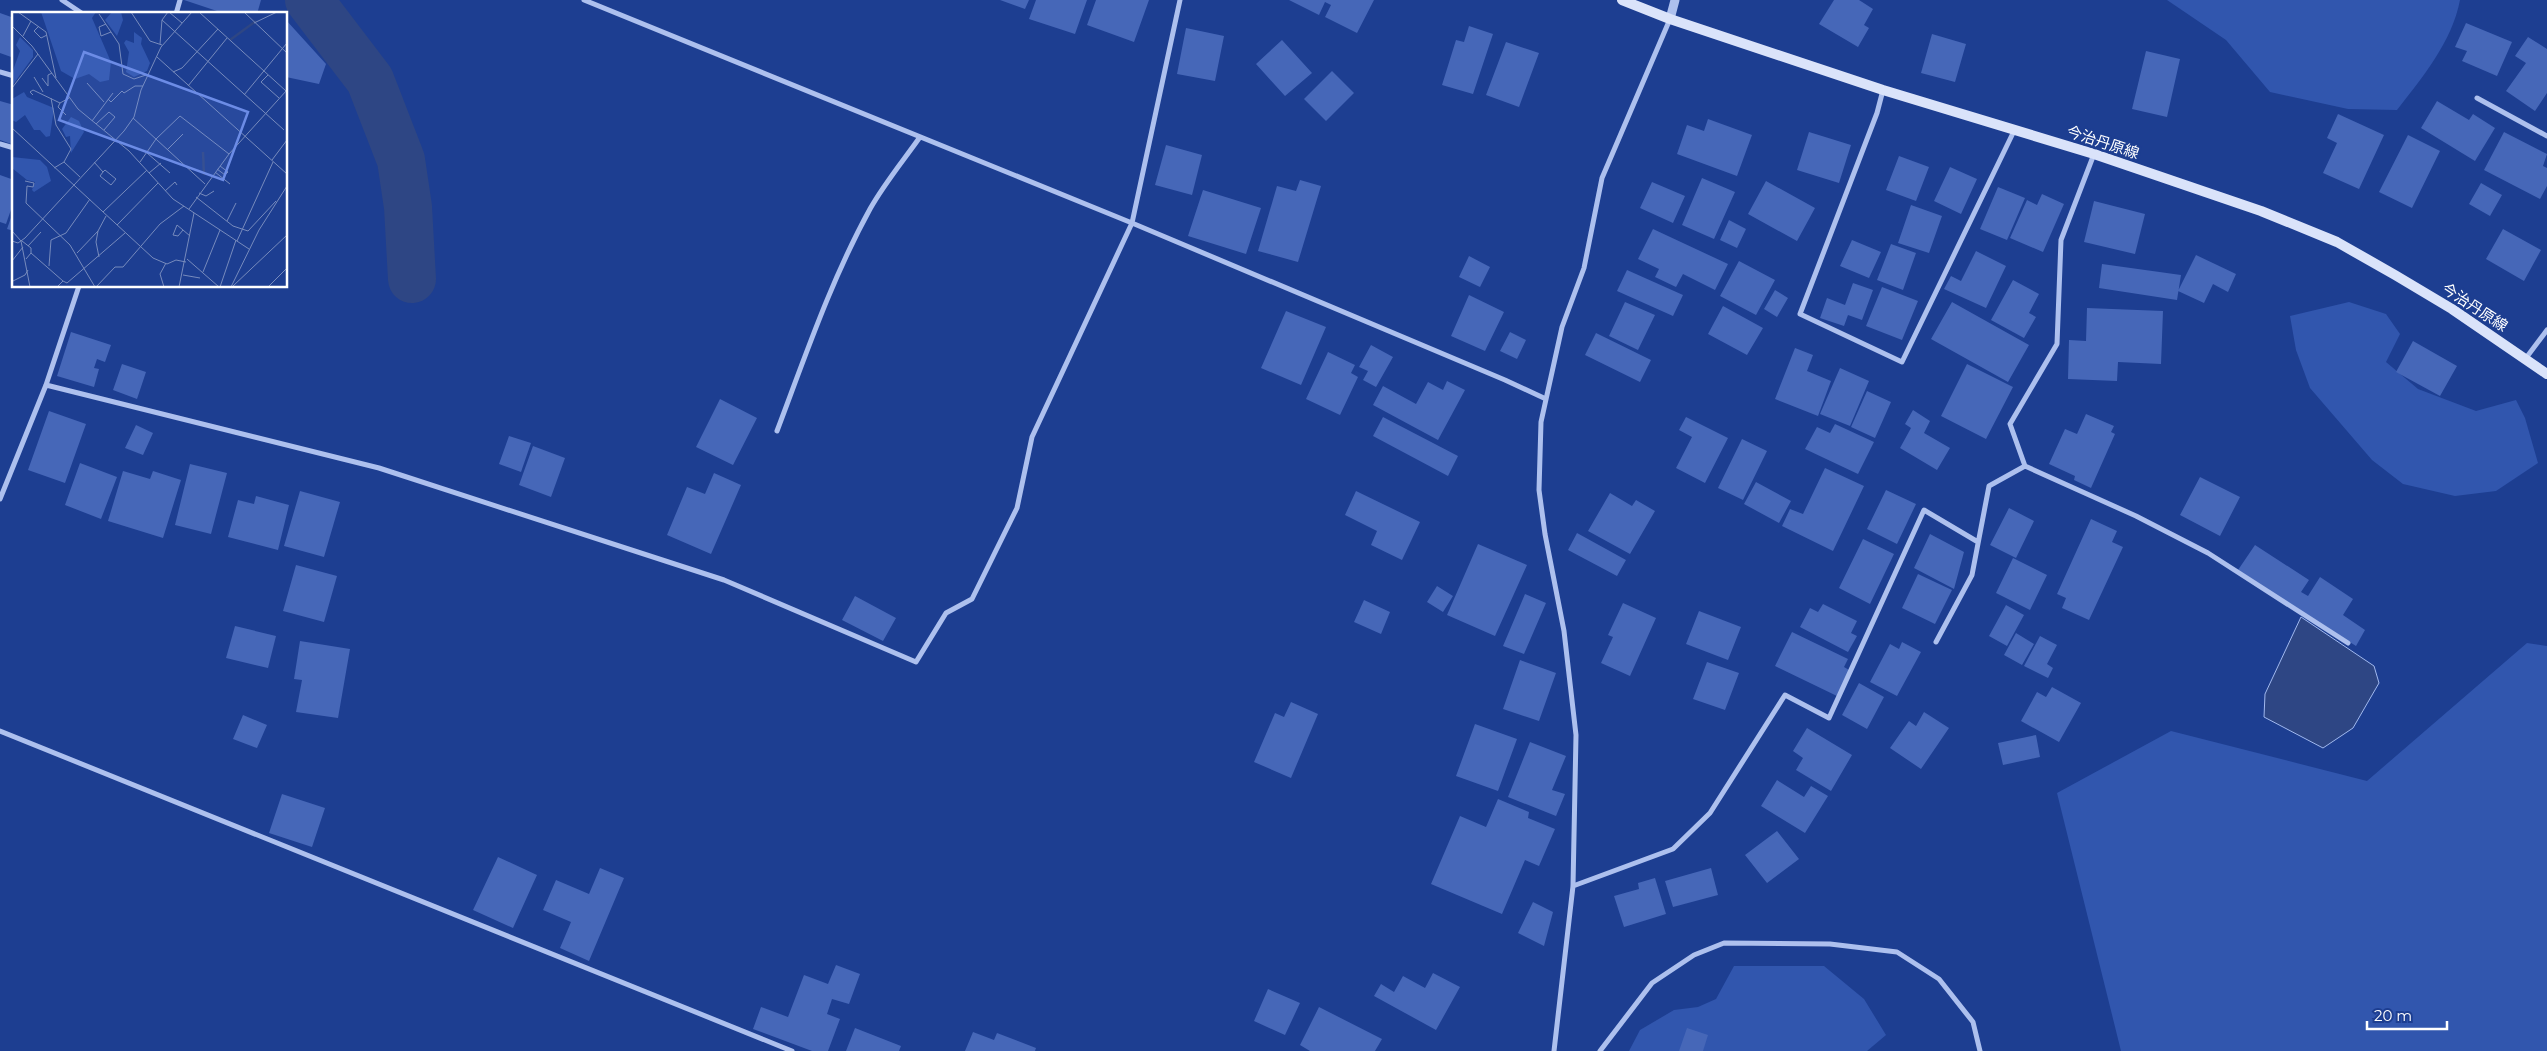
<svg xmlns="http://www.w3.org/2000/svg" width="2547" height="1051" font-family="Montserrat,'Noto Sans JP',sans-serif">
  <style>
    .green { fill: #3156ae }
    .water { fill: #2e4684; stroke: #a1b9ef }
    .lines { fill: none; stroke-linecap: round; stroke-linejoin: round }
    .river { stroke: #2e4684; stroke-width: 48 }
    .building { fill: #4667b8 }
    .minor { stroke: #adc0ee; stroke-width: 5 }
    .tertiary { stroke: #adc0ee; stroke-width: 9 }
    .secondary { stroke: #dae3fa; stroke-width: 10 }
    .labels { text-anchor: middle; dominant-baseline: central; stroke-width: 5; stroke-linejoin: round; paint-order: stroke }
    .street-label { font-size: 15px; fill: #fff; stroke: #1d3e91 }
    .inset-river { fill: none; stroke: #2e4684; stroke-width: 2.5 }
    .inset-road { fill: none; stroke: #778bbd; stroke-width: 1 }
    .view { fill: #6c8ce6; fill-opacity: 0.15; stroke: #6c8ce6; stroke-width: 2.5 }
    .inset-edge { fill: none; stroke: #fff; stroke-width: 2.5 }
  </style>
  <rect width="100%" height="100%" fill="#1d3e91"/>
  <path class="green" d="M 2167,0 L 2460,0 C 2452,42 2422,78 2397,110 L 2348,109 L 2270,92 L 2226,40 Z
    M 2349,302 L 2386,314 L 2400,334 L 2386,362 L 2418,389 L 2476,411 L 2516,400 L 2525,418 L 2538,463 L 2496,491 L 2455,496 L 2403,484 L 2372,460 L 2310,388 L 2296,350 L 2290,316 Z
    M 2527,643 L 2547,646 L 2547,1051 L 2121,1051 L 2057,793 L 2171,731 L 2367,781 Z
    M 1734,966 L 1824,966 L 1864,999 L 1886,1035 L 1867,1051 L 1629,1051 L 1640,1030 L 1674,1010 L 1698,1007 L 1716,999 Z"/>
  <path class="water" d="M 2301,617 L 2374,666 L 2379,683 L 2353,728 L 2323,748 L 2264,717 L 2265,694 Z"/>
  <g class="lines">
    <path class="river" d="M 309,0 L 370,80 L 401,160 L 408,207 L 412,279"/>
  </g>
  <path class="building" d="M 184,0 L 261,0 L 257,14 L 226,14 Z
    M 1000,0 L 1029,0 L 1025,9 Z
    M 1036,0 L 1087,0 L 1075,34 L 1029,19 Z
    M 1096,0 L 1149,0 L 1134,42 L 1087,25 Z
    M 1289,0 L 1374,0 L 1357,33 L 1325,17 L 1331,5 L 1325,2 L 1319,15 Z
    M 1834,0 L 1859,0 L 1873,9 L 1864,25 L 1869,28 L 1858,47 L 1819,24 Z
    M 0,13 L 14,18 L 14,58 L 0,53 Z
    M 286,20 L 326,64 L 319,84 L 286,77 Z
    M 2466,23 L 2512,42 L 2497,76 L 2462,61 L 2467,51 L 2455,47 Z
    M 1469,26 L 1493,34 L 1473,94 L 1442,85 L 1456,40 L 1464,42 Z
    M 1186,28 L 1224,36 L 1215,81 L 1177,74 Z
    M 1932,34 L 1966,44 L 1955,82 L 1921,73 Z
    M 2528,37 L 2547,49 L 2547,93 L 2535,111 L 2506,91 L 2526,63 L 2515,56 Z
    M 1282,40 L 1312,73 L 1285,96 L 1256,64 Z
    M 1506,42 L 1539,53 L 1519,107 L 1486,95 Z
    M 2146,51 L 2180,59 L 2167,117 L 2132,109 Z
    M 1332,71 L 1354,93 L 1326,121 L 1304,99 Z
    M 0,101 L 14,105 L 14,145 L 0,140 Z
    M 2437,101 L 2469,120 L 2473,114 L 2495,128 L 2475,161 L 2421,128 Z
    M 2338,114 L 2384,135 L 2359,189 L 2323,173 L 2337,143 L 2327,138 Z
    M 1708,119 L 1752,135 L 1737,176 L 1677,154 L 1687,125 L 1704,131 Z
    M 1809,132 L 1851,145 L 1839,183 L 1797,170 Z
    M 2504,132 L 2547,154 L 2543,166 L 2547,168 L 2547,186 L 2540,199 L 2484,170 Z
    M 2408,135 L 2440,151 L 2412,208 L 2379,192 Z
    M 1166,145 L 1202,155 L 1192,195 L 1155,185 Z
    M 1899,156 L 1929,167 L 1916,201 L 1886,190 Z
    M 1950,167 L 1977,179 L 1961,214 L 1934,201 Z
    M 0,175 L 14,180 L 14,201 L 6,224 L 0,222 Z
    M 1702,178 L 1735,192 L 1714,239 L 1682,225 Z
    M 1300,180 L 1321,186 L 1298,262 L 1258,251 L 1277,186 L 1296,191 Z
    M 1766,181 L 1815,208 L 1797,241 L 1748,214 Z
    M 1652,182 L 1685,196 L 1673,223 L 1640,208 Z
    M 2481,183 L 2502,195 L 2490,216 L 2469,204 Z
    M 1998,187 L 2025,198 L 2007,240 L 1980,229 Z
    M 1203,190 L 1261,208 L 1246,254 L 1188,236 Z
    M 2042,194 L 2064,204 L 2043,252 L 2010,238 L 2027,200 L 2037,205 Z
    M 2094,201 L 2145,214 L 2135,254 L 2084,242 Z
    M 1911,205 L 1942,216 L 1929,253 L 1898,243 Z
    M 14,209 L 14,231 L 7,229 Z
    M 1729,220 L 1746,229 L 1737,248 L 1720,240 Z
    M 1653,229 L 1728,264 L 1715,290 L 1683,274 L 1676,287 L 1655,277 L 1659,269 L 1638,259 Z
    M 2503,229 L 2541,250 L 2524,281 L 2486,259 Z
    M 1852,240 L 1881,252 L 1869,278 L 1840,266 Z
    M 1891,244 L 1916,253 L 1903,290 L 1877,280 Z
    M 1976,251 L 2006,266 L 1986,308 L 1944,289 L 1951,276 L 1961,281 Z
    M 2196,255 L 2236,274 L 2228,292 L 2213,284 L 2204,303 L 2178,291 Z
    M 1469,256 L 1490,267 L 1480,287 L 1459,277 Z
    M 1739,261 L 1775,280 L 1756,315 L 1720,296 Z
    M 2102,264 L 2181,275 L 2177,300 L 2099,288 Z
    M 1627,270 L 1683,295 L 1673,316 L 1617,291 Z
    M 2013,280 L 2039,294 L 2029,313 L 2036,317 L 2024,338 L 1991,320 Z
    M 1853,283 L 1873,290 L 1862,320 L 1848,315 L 1844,326 L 1820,318 L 1827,298 L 1845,305 Z
    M 1882,287 L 1918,301 L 1902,340 L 1866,326 Z
    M 1775,290 L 1788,298 L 1777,317 L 1764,309 Z
    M 1469,295 L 1504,312 L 1485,351 L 1451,336 Z
    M 1625,302 L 1655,315 L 1638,350 L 1609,336 Z
    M 1952,302 L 2029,345 L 2008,382 L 1931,339 Z
    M 1723,306 L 1763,328 L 1747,355 L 1708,334 Z
    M 2087,308 L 2163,311 L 2161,364 L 2118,362 L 2117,381 L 2068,379 L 2069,340 L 2086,341 Z
    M 1286,311 L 1326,327 L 1301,385 L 1261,368 Z
    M 71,332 L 111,345 L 105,362 L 97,359 L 94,368 L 99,369 L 94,387 L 57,376 Z
    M 1510,332 L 1526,340 L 1517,359 L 1500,351 Z
    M 1596,333 L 1651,360 L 1640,382 L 1585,355 Z
    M 2413,341 L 2457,366 L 2440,396 L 2396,372 Z
    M 1371,345 L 1393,357 L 1376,387 L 1363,380 L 1368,371 L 1359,367 Z
    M 1795,348 L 1813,355 L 1807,371 L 1831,381 L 1818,416 L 1775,399 Z
    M 1328,352 L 1355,365 L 1351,373 L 1358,377 L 1340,415 L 1306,399 Z
    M 122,364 L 146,372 L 137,399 L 113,390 Z
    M 1967,364 L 2013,387 L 1986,439 L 1941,416 Z
    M 1840,368 L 1869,381 L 1850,426 L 1820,414 Z
    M 1447,381 L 1465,390 L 1438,440 L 1373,405 L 1383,386 L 1416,404 L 1428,382 L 1443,390 Z
    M 1867,391 L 1891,402 L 1875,438 L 1851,427 Z
    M 720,399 L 757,418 L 733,465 L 696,447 Z
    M 1913,410 L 1930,421 L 1924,433 L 1950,448 L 1937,470 L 1900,448 L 1911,428 L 1905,424 Z
    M 49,411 L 86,424 L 65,483 L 28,470 Z
    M 2086,414 L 2114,426 L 2111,432 L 2115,434 L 2091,488 L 2074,480 L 2075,476 L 2049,464 L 2065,429 L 2077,434 Z
    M 1383,417 L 1458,456 L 1448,476 L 1373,436 Z
    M 1686,417 L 1728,438 L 1705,483 L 1676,468 L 1692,437 L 1679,430 Z
    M 1835,424 L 1874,442 L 1858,474 L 1805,449 L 1817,427 L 1830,433 Z
    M 136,425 L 153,433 L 143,455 L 125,448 Z
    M 509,436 L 531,443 L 521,472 L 499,464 Z
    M 1742,439 L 1767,451 L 1743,500 L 1718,488 Z
    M 533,446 L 565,458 L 551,497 L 519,485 Z
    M 80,463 L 117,477 L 101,519 L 65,505 Z
    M 190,464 L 227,473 L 211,534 L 175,525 Z
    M 1825,468 L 1864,486 L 1833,551 L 1782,526 L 1790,509 L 1803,514 Z
    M 123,471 L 150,479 L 153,471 L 181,480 L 163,538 L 108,521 Z
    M 714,473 L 741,485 L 711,554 L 667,535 L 687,487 L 705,494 Z
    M 2200,477 L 2240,497 L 2220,536 L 2180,515 Z
    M 1756,482 L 1791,501 L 1779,523 L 1744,504 Z
    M 1886,490 L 1916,504 L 1897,544 L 1867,529 Z
    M 300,491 L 340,502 L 324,557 L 284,546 Z
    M 1356,491 L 1420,522 L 1402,560 L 1371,545 L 1377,531 L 1345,515 Z
    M 1610,493 L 1632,506 L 1636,500 L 1655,511 L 1630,554 L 1588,531 Z
    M 256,496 L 289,505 L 278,550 L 228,537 L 238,500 L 254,504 Z
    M 2009,508 L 2034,521 L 2016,558 L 1990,545 Z
    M 2091,519 L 2117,531 L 2112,542 L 2123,547 L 2089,620 L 2062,608 L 2066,598 L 2057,594 Z
    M 1577,533 L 1626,560 L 1617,576 L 1568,550 Z
    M 1930,534 L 1964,552 L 1954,589 L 1914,568 Z
    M 1863,539 L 1894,554 L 1870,604 L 1839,588 Z
    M 1478,544 L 1527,565 L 1495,636 L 1447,615 Z
    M 2255,545 L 2309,580 L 2301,592 L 2308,596 L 2320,577 L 2353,599 L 2343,615 L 2365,630 L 2356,646 L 2238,570 Z
    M 2013,558 L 2047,575 L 2030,610 L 1996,593 Z
    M 296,565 L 337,576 L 324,622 L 283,611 Z
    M 1918,574 L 1952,590 L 1935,624 L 1902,608 Z
    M 1437,586 L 1453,596 L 1443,612 L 1427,602 Z
    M 1525,594 L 1546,603 L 1524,654 L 1503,646 Z
    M 855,596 L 896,618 L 883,641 L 842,620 Z
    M 1364,600 L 1390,612 L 1381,634 L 1354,622 Z
    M 1623,603 L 1656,618 L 1630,676 L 1601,663 L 1613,637 L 1608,635 Z
    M 1823,604 L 1857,621 L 1851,633 L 1857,636 L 1848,652 L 1800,627 L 1810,608 L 1818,612 Z
    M 2006,605 L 2024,615 L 2007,646 L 1989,636 Z
    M 1699,611 L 1741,627 L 1728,660 L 1686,644 Z
    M 235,626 L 276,636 L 268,668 L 226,658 Z
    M 1792,632 L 1848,659 L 1844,667 L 1849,670 L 1837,696 L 1775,666 Z
    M 2016,633 L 2034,644 L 2022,665 L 2004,655 Z
    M 2040,636 L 2057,645 L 2047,664 L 2053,668 L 2048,678 L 2024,666 Z
    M 300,641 L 350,649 L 338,718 L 296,712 L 302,680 L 294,679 Z
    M 1902,642 L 1921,652 L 1897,696 L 1870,682 L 1890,644 L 1899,649 Z
    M 1520,660 L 1556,673 L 1539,721 L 1503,709 Z
    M 1707,662 L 1739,673 L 1725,710 L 1693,699 Z
    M 1859,683 L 1884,697 L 1867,729 L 1842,715 Z
    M 2052,687 L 2081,703 L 2059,742 L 2021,721 L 2037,692 L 2046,697 Z
    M 1291,702 L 1318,714 L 1291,778 L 1254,762 L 1275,713 L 1284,717 Z
    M 1924,712 L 1949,728 L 1921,769 L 1890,748 L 1909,721 L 1916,726 Z
    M 243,715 L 267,725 L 257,748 L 233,739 Z
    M 1475,724 L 1517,739 L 1498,791 L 1456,776 Z
    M 1807,728 L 1852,755 L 1831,791 L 1796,770 L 1803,758 L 1793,751 Z
    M 2036,735 L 2040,757 L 2003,765 L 1998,743 Z
    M 1530,742 L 1566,756 L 1552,790 L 1565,794 L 1556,816 L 1508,797 Z
    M 1777,780 L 1804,797 L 1811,786 L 1828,796 L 1805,833 L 1761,806 Z
    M 282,794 L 325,808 L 312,847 L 269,833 Z
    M 1498,799 L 1529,812 L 1528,818 L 1555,829 L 1539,866 L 1525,860 L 1502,914 L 1431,884 L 1460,816 L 1486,827 Z
    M 1777,831 L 1799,859 L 1767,883 L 1745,855 Z
    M 498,857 L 537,875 L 513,928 L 473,910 Z
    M 600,868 L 624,878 L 589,961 L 560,948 L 571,922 L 543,910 L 556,880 L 589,894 Z
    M 1711,868 L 1718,895 L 1673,907 L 1665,881 Z
    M 1655,878 L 1666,914 L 1624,927 L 1614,896 L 1639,889 L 1638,883 Z
    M 1533,902 L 1553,912 L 1544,946 L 1518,933 Z
    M 836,965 L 860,974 L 849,1004 L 832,999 L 827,1014 L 840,1019 L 828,1051 L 812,1051 L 753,1029 L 761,1007 L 788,1017 L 804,975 L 828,984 Z
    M 1433,973 L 1460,987 L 1436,1030 L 1374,996 L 1381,984 L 1394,992 L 1403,976 L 1425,988 Z
    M 1268,989 L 1300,1003 L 1285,1035 L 1254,1021 Z
    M 1319,1007 L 1382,1039 L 1375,1051 L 1310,1051 L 1300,1045 Z
    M 855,1028 L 901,1046 L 899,1051 L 846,1051 Z
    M 1687,1028 L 1708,1035 L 1703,1051 L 1679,1051 Z
    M 973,1032 L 994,1040 L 997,1033 L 1036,1048 L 1035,1051 L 965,1051 Z"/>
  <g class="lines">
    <path class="minor" d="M 62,0 L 83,14
      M 584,0 L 1132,223 L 1505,380 L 1546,399
      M 176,14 L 180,0
      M 0,72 L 14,76
      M 1883,90 L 1877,113 L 1800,314 L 1902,362 L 2014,131
      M 2477,98 L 2547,136
      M 0,144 L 14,148
      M 2526,358 L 2547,330
      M 46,385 L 379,468 L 724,580 L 916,662 L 946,613 L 972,599 L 1017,508 L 1032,437 L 1132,223 L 1180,0
      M 777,431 C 805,357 831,280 870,209 C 884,184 903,161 920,137
      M 2025,466 L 2136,516 L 2208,553 L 2348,643
      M 0,499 L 46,385 L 79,286
      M 1936,642 L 1972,575 L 1989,486 L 2025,466 L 2010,424 L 2057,344 L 2061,240 L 2094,154
      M 0,731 L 792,1051
      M 1573,886 L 1673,849 L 1710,813 L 1785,695 L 1829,718 L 1924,510 L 1978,542
      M 1554,1051 L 1573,886 L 1576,735 L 1564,631 L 1545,534 L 1539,490 L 1541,422 L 1562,327 L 1584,268 L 1602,178 L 1670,19
      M 1600,1051 L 1652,983 L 1694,955 L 1724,943 L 1830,944 L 1897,952 L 1939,979 L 1973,1022 L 1980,1051"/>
    <path class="tertiary" d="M 1670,19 L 1675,0"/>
    <path class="secondary" d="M 1622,0 L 1670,19 L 1883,90 L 2094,154 L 2261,211 L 2337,242 L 2395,275 L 2452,309 L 2547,374"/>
  </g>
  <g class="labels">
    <g class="street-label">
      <text transform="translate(2103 142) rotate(18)">今治丹原線</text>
      <text transform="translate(2475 307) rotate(33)">今治丹原線</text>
    </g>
  </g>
  <g transform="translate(12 12)">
    <rect width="275" height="275" fill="#1d3e91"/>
    <path d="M 29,0 L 84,0 L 80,6 L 99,50 L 97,68 L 88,70 L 77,62 L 63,67 L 49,59 ZM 100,0 L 109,0 L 111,8 L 105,24 L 93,8 ZM 122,20 L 130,26 L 129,32 L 138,51 L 135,59 L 122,65 L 114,60 L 117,40 L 112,31 L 114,28 L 122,31 ZM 8,25 L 21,38 L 21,45 L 0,74 L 0,61 L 8,39 L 4,33 ZM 12,80 L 15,85 L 42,96 L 38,124 L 34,125 L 28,118 L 22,118 L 13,103 L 4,110 L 0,108 L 0,87 ZM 59,105 L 67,109 L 72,120 L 59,141 L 58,124 L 54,125 L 50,117 ZM 0,145 L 28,148 L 35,155 L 39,169 L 22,180 L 20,178 L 23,170 L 15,168 L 0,156 Z" fill="#3156ae"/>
    <path class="inset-river" d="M 218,28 L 244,9M 191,140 L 192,163"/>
    <path class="inset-road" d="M 6,0 L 34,20 L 44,66M 119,0 L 138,29 L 150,33M 157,0 L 170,11M 187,0 L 274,79M 232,0 L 275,41M 87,2 L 107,32 L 111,62 L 122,67 L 137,62M 150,8 L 272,118M 242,11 L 265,0M 94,12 L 87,15 L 89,24 L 99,20M 0,14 L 20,34 L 66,97 L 117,139 L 161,187 L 237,237M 27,14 L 22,19 L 29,26 L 35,23M 11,24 L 19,9M 148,32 L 150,8 L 156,0M 145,45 L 275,162M 161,60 L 170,56 L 206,17M 256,63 L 249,70 L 267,86M 22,65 L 31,80M 30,66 L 36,74 L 36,63 L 40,61M 75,71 L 92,90M 176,74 L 215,26M 0,76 L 26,42M 21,83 L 18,80 L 21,78 L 48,91 L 57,86M 232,83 L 275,31M 39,86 L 44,113 L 59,137 L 52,150 L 42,156M 96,87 L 99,90 L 110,79 L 112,81 L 123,74 L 131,74M 48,91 L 46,95 L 54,103M 121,106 L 193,172M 80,109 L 101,81M 84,112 L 97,100 L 103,105 L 92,118M 0,116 L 141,246 L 155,252 L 164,248 L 174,250M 155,138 L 171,122M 135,141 L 158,161M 260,148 L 275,128M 52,150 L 68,165M 82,150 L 91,160 L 93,158 L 104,167 L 99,173 L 88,164 L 91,160M 128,150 L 144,127 L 168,104 L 217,142M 205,157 L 213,163 L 216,160 L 208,154M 203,160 L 218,172M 137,161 L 149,151M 13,169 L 22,171 L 21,175 L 15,174 L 14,191 L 58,233 L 83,275M 153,179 L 163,170 L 165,173M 187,181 L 194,184 L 202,179M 184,185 L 221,214 L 236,219 L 264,189M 177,197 L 217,142 L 275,78M 91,200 L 135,158M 215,209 L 224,191M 105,213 L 146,171M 171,218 L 166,224 L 161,223 L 165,213 L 171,218 L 178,224M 0,219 L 9,229 L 18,275M 86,219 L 84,230 L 87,245M 0,229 L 6,231 L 13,226 L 112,119 L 122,105 L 129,78 L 149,35 L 180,0M 10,229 L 19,236 L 19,241M 225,229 L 261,150M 16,234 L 29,220M 65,241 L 86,219 L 94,204M 14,247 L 19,241 L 51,269M 175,247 L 207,275M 0,249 L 11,235M 37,254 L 39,228 L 54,221 L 78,187M 191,260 L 208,218M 171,263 L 188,266M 1,269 L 13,263 L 16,258M 221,274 L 275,223M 45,275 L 51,269 L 55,271 L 113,221M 84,275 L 103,255 L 111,255 L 148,212 L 172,194M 152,275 L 148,262 L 154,251M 167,275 L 182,201M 208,275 L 224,228M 219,275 L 247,218 L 275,174M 256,275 L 275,256"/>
    <path class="view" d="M 72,40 L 236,100 L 211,168 L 47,108 Z"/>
    <rect width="275" height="275" class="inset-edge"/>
  </g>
  <path d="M2367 1021v8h80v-8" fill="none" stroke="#ffffff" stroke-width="2.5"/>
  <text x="2374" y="1021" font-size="15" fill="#ffffff" stroke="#1d3e91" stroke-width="4" paint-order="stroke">20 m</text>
</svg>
